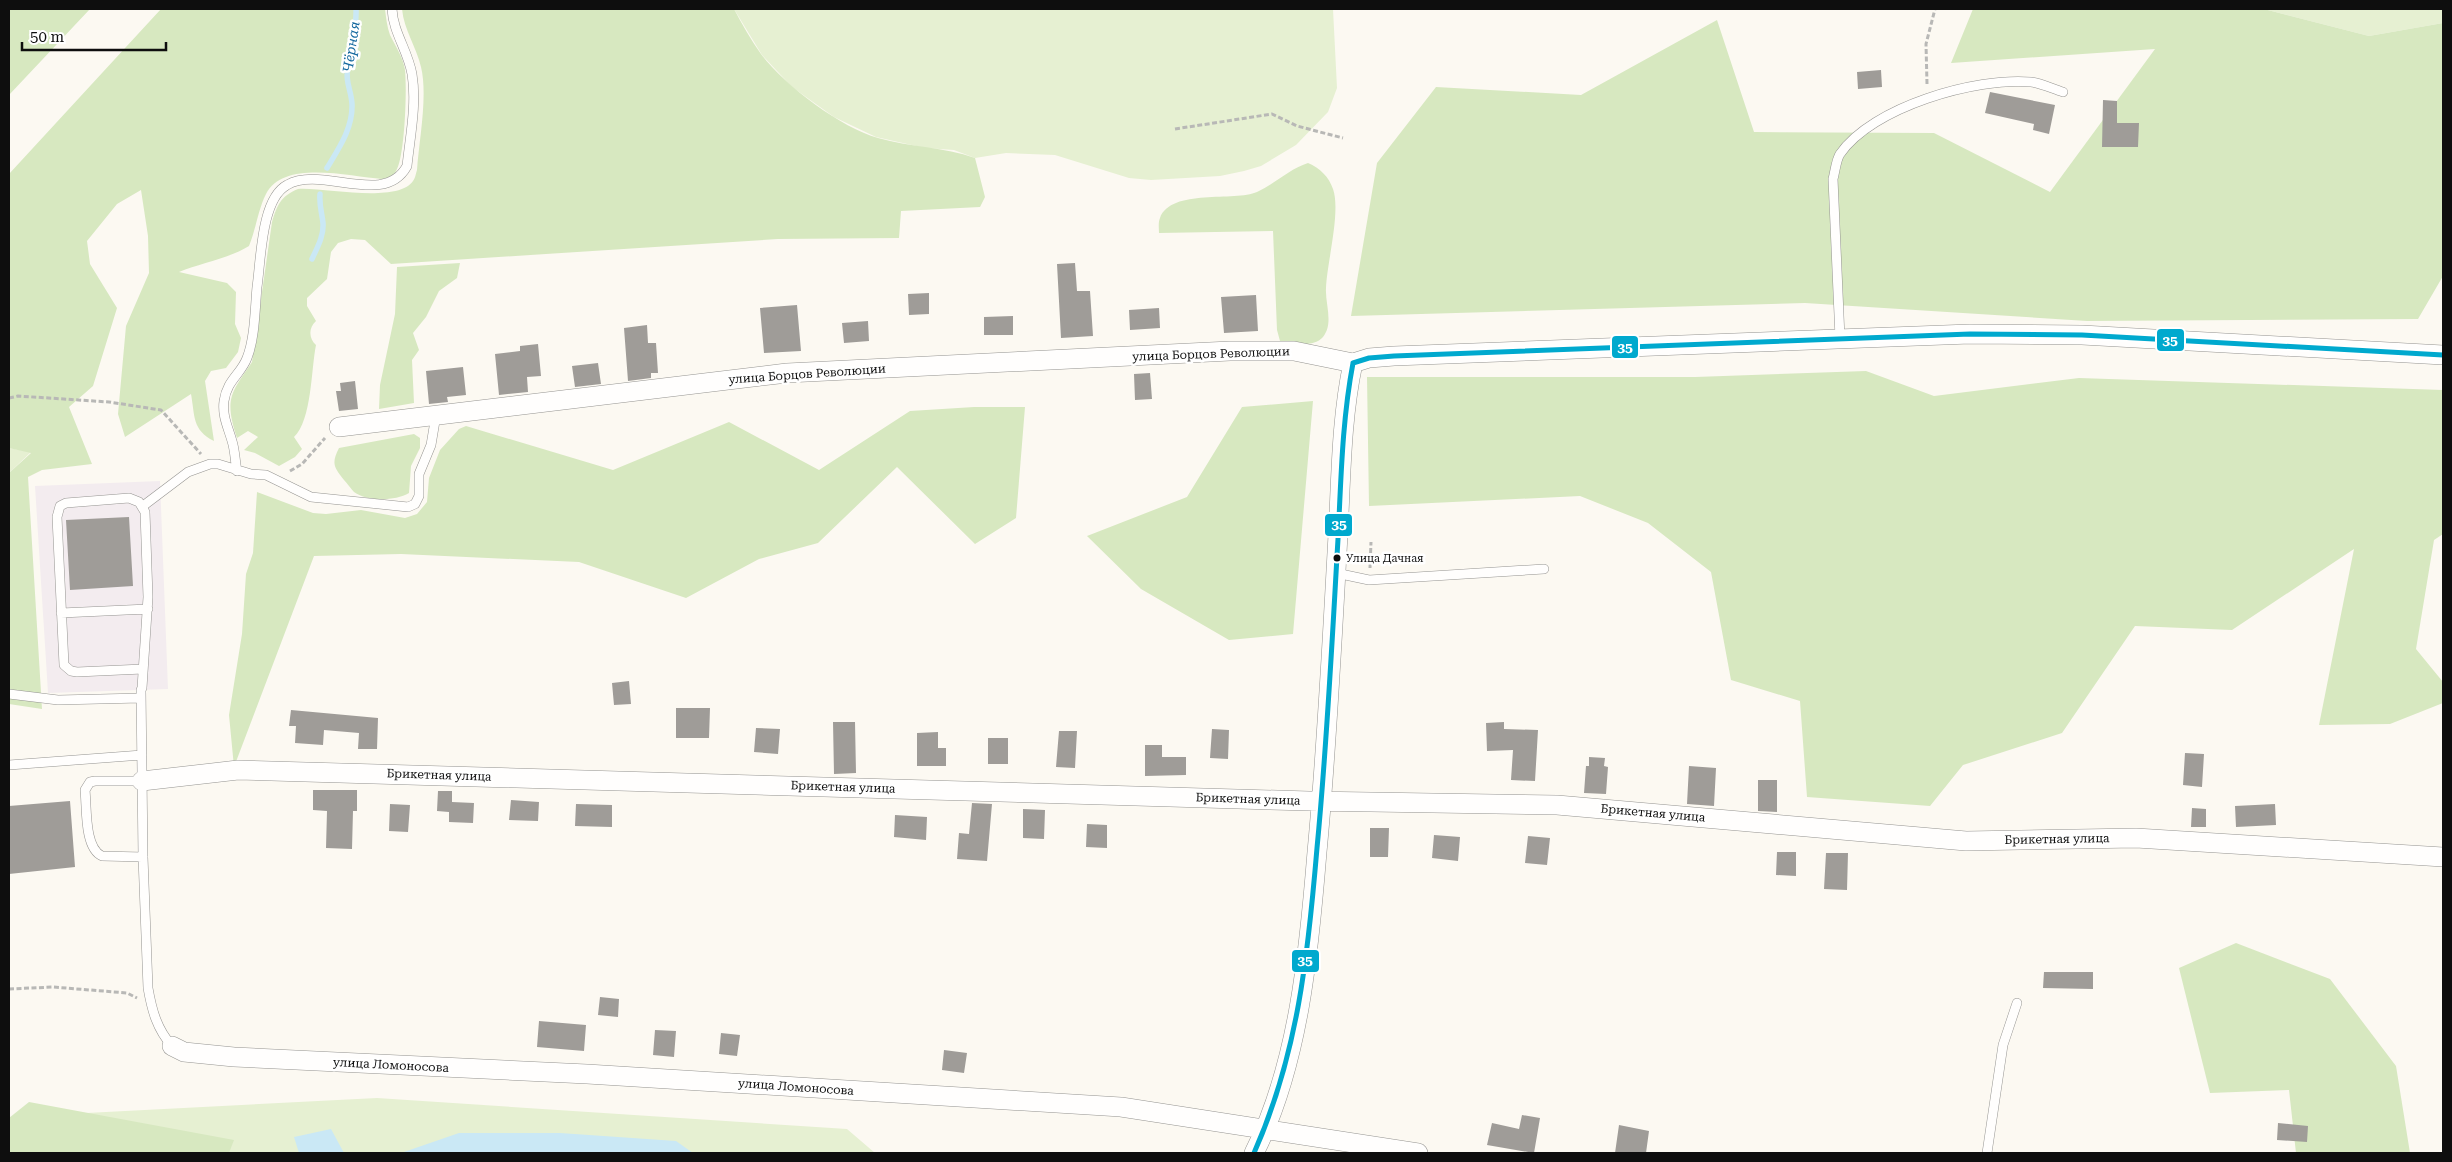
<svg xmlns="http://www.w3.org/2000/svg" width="2452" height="1162" font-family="'Roboto Serif',serif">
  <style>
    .industrial { fill: #f3ecef }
    .green { fill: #e6f0d2 }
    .forest { fill: #d7e8c0 }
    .water { fill: #cae8f5 }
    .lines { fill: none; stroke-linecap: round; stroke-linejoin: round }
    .stream { stroke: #cae8f5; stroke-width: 5.5 }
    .building { fill: #9f9c98 }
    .lane-casing { stroke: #959491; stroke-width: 10 }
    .street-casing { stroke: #959491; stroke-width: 20 }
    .path { stroke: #b8b8b6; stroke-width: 3; stroke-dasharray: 5 2.5; stroke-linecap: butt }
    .lane { stroke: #fffefd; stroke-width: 9 }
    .street { stroke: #fffefd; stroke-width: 19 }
    .bus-1-casing { stroke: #fff; stroke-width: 9 }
    .bus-1 { stroke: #00a9ce; stroke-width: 5 }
    .bus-dot { fill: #0e0e0e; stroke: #fff; stroke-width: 2 }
    .labels { text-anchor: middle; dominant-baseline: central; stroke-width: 5; stroke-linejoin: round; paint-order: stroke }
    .bus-label { font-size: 11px; fill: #0e0e0e; stroke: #fff; text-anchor: start }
    .street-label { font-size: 12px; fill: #0e0e0e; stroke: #fff }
    .water-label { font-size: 14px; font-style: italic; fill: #176aa0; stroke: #fff }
    .line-badge { stroke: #fff; stroke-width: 2 }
    .badge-label { font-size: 14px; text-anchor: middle; font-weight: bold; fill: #fff }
  </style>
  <rect width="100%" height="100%" fill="#fcf9f2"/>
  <path class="industrial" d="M 160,481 L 168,689 L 48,693 L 35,486 Z"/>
  <path class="green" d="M 734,9 L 1333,9 L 1337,88 L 1328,112 L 1296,145 L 1261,166 L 1244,171 L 1220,176 L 1151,180 L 1129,178 L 1055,155 L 1006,153 L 975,158 L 954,150 L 925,148 L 876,137 L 834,117 L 792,87 L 762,55 Z
    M 2264,9 L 2443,9 L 2443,23 L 2369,36 Z
    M 9,448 L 31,452 L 9,473 Z
    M 377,1098 L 847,1129 L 875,1153 L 9,1153 L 9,1117 Z"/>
  <path class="forest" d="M 9,9 L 90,9 L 9,95 Z
    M 161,9 L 385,9 C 386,17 387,27 390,35 C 396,47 403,57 405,70 C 407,89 405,153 397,169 C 394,176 389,178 382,179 C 350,177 284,159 266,194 C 258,210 256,229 249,246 C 230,258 201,263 179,272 L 227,283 L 236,292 L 235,324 L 241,338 L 238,352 L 226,368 L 211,371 L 205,381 L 214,441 C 192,430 195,416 191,394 L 125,437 L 118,414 L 126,326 L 149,273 L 148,236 L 141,190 L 117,204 L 87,241 L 90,264 L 117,308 L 93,386 L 69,407 L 92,464 L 42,470 L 28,477 L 42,709 L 9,704 L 9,473 L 31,453 L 9,448 L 9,174 Z
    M 402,9 L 734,9 C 742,24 751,40 761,54 C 784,85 841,128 878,138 C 910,147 944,147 975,158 L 985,197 L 980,207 L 901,211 L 899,238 L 778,239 L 391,264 L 365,240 L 351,239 L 338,243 L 331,252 L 327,279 L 307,298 L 307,306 L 316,321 C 308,328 309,339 316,345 C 311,369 312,420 294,437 L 302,449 L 295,457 L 279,466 L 255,453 L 244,450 L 258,437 L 248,431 L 237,438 C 224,399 231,393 252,362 L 272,222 C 277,205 281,196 298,189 C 324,187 397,204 413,181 C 415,179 416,173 417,170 C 419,140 428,96 421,67 C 416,46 404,30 402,9 Z
    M 1973,9 L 2264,9 L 2369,36 L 2443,23 L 2443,276 L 2418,319 L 2087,321 L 1805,303 L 1351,316 L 1377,163 L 1436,87 L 1581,95 L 1717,20 L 1754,132 L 1934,133 L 2050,192 L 2155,49 L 1951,63 Z
    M 1308,163 C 1320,168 1329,177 1333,189 C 1341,212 1327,262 1326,288 C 1325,304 1334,323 1323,337 C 1315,347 1290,345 1280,341 L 1277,330 L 1273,231 L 1159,233 C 1159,229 1158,222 1160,218 C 1171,188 1235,202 1257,192 C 1275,184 1289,169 1308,163 Z
    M 460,263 L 457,278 L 439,291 L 426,317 L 413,333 L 419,350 L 412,360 L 414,403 L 379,409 L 380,385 L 395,314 L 397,267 Z
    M 1866,371 L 1934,396 L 2079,378 L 2443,390 L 2443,534 L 2434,540 L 2416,649 L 2443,682 L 2443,703 L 2390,724 L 2319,725 L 2354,549 L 2232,630 L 2135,626 L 2062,733 L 1963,765 L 1930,806 L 1807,797 L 1800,701 L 1731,680 L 1711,572 L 1648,523 L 1580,496 L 1369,506 L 1367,377 L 1695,377 Z
    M 1313,401 L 1293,634 L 1229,640 L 1141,589 L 1087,536 L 1187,497 L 1242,407 Z
    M 974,407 L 1025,407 L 1016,518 L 975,544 L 897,467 L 818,543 L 759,559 L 686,598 L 579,562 L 401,554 L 314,556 L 234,767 L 229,715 L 242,634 L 246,574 L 253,553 L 257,492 L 313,513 L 326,514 L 361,510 L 405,518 L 417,514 L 427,502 L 429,478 L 440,450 L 459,429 L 466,426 L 613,470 L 729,422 L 819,470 L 910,411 Z
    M 414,434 L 420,438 L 420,448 L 411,466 L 409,493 C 395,501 368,502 354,492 C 351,489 347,483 344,480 C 334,467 331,464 339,448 Z
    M 2236,943 L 2330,979 L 2396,1066 L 2410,1153 L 2296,1153 L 2289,1090 L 2210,1093 L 2179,968 Z
    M 29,1102 L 234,1140 L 229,1153 L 9,1153 L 9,1118 Z"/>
  <path class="water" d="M 331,1129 L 344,1153 L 299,1153 L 294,1137 Z
    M 459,1133 L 560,1133 L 676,1141 L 693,1153 L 401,1153 Z"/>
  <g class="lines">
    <path class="stream" d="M 327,168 C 339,148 353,128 352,104 C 351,89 345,83 348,66 C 351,46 357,29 356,9
      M 312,259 C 317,248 324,236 323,223 C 322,213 319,205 320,194"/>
  </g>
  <path class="building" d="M 1881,70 L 1882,87 L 1858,89 L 1857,72 Z
    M 1990,92 L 2055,105 L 2049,134 L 2033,130 L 2034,124 L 1985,113 Z
    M 2103,100 L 2117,101 L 2117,123 L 2139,123 L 2138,147 L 2102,147 Z
    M 1075,263 L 1077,291 L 1090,291 L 1093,336 L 1061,338 L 1057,264 Z
    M 929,293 L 929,314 L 909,315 L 908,294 Z
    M 1256,295 L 1258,331 L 1224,333 L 1221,297 Z
    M 797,305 L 801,351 L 764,353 L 760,308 Z
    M 1159,308 L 1160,328 L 1130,330 L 1129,310 Z
    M 1013,316 L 1013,335 L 984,335 L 984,317 Z
    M 868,321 L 869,341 L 844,343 L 842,323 Z
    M 647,325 L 648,343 L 656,343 L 658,373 L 651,373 L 651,378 L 628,381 L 624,328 Z
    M 538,344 L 541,376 L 527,377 L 528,392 L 499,395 L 495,354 L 520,351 L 520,346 Z
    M 598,363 L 601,384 L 575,387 L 572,366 Z
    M 463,367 L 466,395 L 447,397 L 448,402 L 429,404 L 426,371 Z
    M 1150,373 L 1152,399 L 1135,400 L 1134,374 Z
    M 355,381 L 358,409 L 339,411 L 336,391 L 341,391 L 340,383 Z
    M 129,517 L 133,586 L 70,590 L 66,520 Z
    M 629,681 L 631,704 L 614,705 L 612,683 Z
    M 676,708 L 710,708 L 709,738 L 676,738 Z
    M 291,710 L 378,718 L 377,749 L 358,749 L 359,733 L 324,730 L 323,745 L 295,743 L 296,726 L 289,726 Z
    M 833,722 L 855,722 L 856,773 L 834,774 Z
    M 1504,722 L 1504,729 L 1538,730 L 1535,781 L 1511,780 L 1513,750 L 1487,751 L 1486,723 Z
    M 756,728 L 780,729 L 778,754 L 754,752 Z
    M 1212,729 L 1229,730 L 1228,759 L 1210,758 Z
    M 1059,731 L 1077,731 L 1075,768 L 1056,767 Z
    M 938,732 L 938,748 L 946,748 L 946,766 L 917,766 L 917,733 Z
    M 988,738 L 1008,738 L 1008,764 L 988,764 Z
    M 1145,745 L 1162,745 L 1162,757 L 1186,757 L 1186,775 L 1145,776 Z
    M 2185,753 L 2204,754 L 2202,787 L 2183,785 Z
    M 1589,757 L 1605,758 L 1604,766 L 1608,767 L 1606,794 L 1584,793 L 1586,766 L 1589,766 Z
    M 1689,766 L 1716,768 L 1714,806 L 1687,804 Z
    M 1758,780 L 1777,780 L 1777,812 L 1758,811 Z
    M 313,790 L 357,790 L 357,811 L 353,811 L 352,849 L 326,848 L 327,811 L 313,810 Z
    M 438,791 L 452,791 L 452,802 L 474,803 L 473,823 L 449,822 L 449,812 L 437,811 Z
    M 511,800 L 539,802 L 538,821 L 509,820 Z
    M 70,801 L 75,867 L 9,874 L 9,806 Z
    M 972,803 L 992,804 L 987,861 L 957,859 L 959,833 L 969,834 Z
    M 390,804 L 410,805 L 408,832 L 389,831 Z
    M 576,804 L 612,805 L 612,827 L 575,826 Z
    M 2275,804 L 2276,825 L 2236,827 L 2235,806 Z
    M 2192,808 L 2206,809 L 2206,827 L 2191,827 Z
    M 1023,809 L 1045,810 L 1044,839 L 1023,838 Z
    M 895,815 L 927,817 L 926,840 L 894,837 Z
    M 1087,824 L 1107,825 L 1107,848 L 1086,847 Z
    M 1370,828 L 1389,828 L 1388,857 L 1370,857 Z
    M 1434,835 L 1460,837 L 1458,861 L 1432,858 Z
    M 1528,836 L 1550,838 L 1547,865 L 1525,863 Z
    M 1777,852 L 1796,852 L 1796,876 L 1776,875 Z
    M 1826,853 L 1848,853 L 1847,890 L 1824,889 Z
    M 2044,972 L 2093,972 L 2093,989 L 2043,988 Z
    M 600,997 L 619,999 L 618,1017 L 598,1015 Z
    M 539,1021 L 586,1025 L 584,1051 L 537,1047 Z
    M 655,1030 L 676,1031 L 674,1057 L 653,1055 Z
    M 721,1033 L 740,1035 L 737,1056 L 719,1054 Z
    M 944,1050 L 967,1053 L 964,1073 L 942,1070 Z
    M 1522,1115 L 1540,1118 L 1534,1153 L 1487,1145 L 1492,1123 L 1519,1129 Z
    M 2278,1123 L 2308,1126 L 2307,1142 L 2277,1140 Z
    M 1619,1125 L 1649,1131 L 1646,1153 L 1615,1153 Z"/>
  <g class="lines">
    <defs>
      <path id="lane" d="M 1840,338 L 1833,179 C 1835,172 1836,160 1840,154 C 1872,107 1976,77 2031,82 C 2041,83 2053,89 2063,92
        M 237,471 C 235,461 235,450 232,441 C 228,427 222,416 224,401 C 227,380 241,374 247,358 C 255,338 255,308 257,287 C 261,260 261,199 287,185 C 322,165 384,208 407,166 C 410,137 417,104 412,74 C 408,51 393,32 392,9
        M 143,506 L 188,472 L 210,464 L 218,464 L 251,474 L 266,475 L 311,497 L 408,507 L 415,504 L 419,496 L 419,474 L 431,445 L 436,415
        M 1336,573 L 1369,580 L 1544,569
        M 61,613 L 148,609
        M 143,669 L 77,672 L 71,671 L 64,665 L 57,517 L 60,506 L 66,503 L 129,498 L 139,502 L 145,512 L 148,597 L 142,688 L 141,690 L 143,857 L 148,988 C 152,1011 157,1029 172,1046
        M 9,694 L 58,700 L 141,698
        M 9,765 L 142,755
        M 142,781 L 95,781 L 90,782 L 85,790 C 87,807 84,848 102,856 L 143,857
        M 1987,1153 L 2003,1045 L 2017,1003"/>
      <path id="street" d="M 339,427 L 787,373 L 1230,351 L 1294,351 L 1353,363 L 1369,358 L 1394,356 L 1970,334 L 2082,335 L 2443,355
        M 142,781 L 238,770 L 1309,801 L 1557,805 L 1966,841 L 2136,838 L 2443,857
        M 172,1046 L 184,1052 L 234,1057 L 587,1074 L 1121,1107 L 1418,1153
        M 1254,1153 C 1299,1064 1309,951 1317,852 C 1327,747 1332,641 1338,535 C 1341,479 1341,419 1353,363"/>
    </defs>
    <use href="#lane" class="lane-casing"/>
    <use href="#street" class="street-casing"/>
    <path class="path" d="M 1927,84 L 1926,44 L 1935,9
      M 1175,129 L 1272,114 L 1297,126 L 1343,138
      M 9,398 L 18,396 L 109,402 L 161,410 L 201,454
      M 290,471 L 302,464 L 325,438
      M 1370,568 L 1371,542
      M 9,989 L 53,987 L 127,993 L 137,998"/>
    <use href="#lane" class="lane"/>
    <use href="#street" class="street"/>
    <defs>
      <path id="bus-1" d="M 1353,363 L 1369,358 L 1394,356 L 1970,334 L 2082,335 L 2443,355
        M 1254,1153 C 1298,1054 1308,955 1317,848 C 1327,745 1332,642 1338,539 C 1341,480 1342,421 1353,363"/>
    </defs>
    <use href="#bus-1" class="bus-1-casing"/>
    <use href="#bus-1" class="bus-1"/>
  </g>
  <circle class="bus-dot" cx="1337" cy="558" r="4.5"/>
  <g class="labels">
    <g class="bus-label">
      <text x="1346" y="558">Улица Дачная</text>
    </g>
    <g class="street-label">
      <text transform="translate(1211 354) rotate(-2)">улица Борцов Революции</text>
      <text transform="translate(807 374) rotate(-4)">улица Борцов Революции</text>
      <text transform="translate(439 775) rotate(2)">Брикетная улица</text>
      <text transform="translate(843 787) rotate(2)">Брикетная улица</text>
      <text transform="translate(1248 799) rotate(2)">Брикетная улица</text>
      <text transform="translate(1653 813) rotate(5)">Брикетная улица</text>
      <text transform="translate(2057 839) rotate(-1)">Брикетная улица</text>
      <text transform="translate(391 1065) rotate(3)">улица Ломоносова</text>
      <text transform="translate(796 1087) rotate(4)">улица Ломоносова</text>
    </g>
    <g class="water-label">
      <text transform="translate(351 47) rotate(-82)">Чёрная</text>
    </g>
  </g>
  <g class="line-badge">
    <rect x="2156" y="328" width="29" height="24" rx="5" fill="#00a9ce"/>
    <rect x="1611" y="335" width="28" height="24" rx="5" fill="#00a9ce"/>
    <rect x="1324" y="513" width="29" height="24" rx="5" fill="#00a9ce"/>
    <rect x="1291" y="949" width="29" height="24" rx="5" fill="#00a9ce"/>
  </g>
  <g class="badge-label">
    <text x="2170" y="345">35</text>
    <text x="1625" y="352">35</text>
    <text x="1339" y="529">35</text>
    <text x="1305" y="965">35</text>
  </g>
  <rect width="2452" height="1162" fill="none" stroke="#0e0e0e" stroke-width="20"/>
  <path d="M22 42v8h144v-8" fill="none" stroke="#0e0e0e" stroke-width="2.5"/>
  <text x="30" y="42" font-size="15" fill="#0e0e0e" stroke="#ffffff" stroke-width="4" paint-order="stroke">50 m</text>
</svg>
